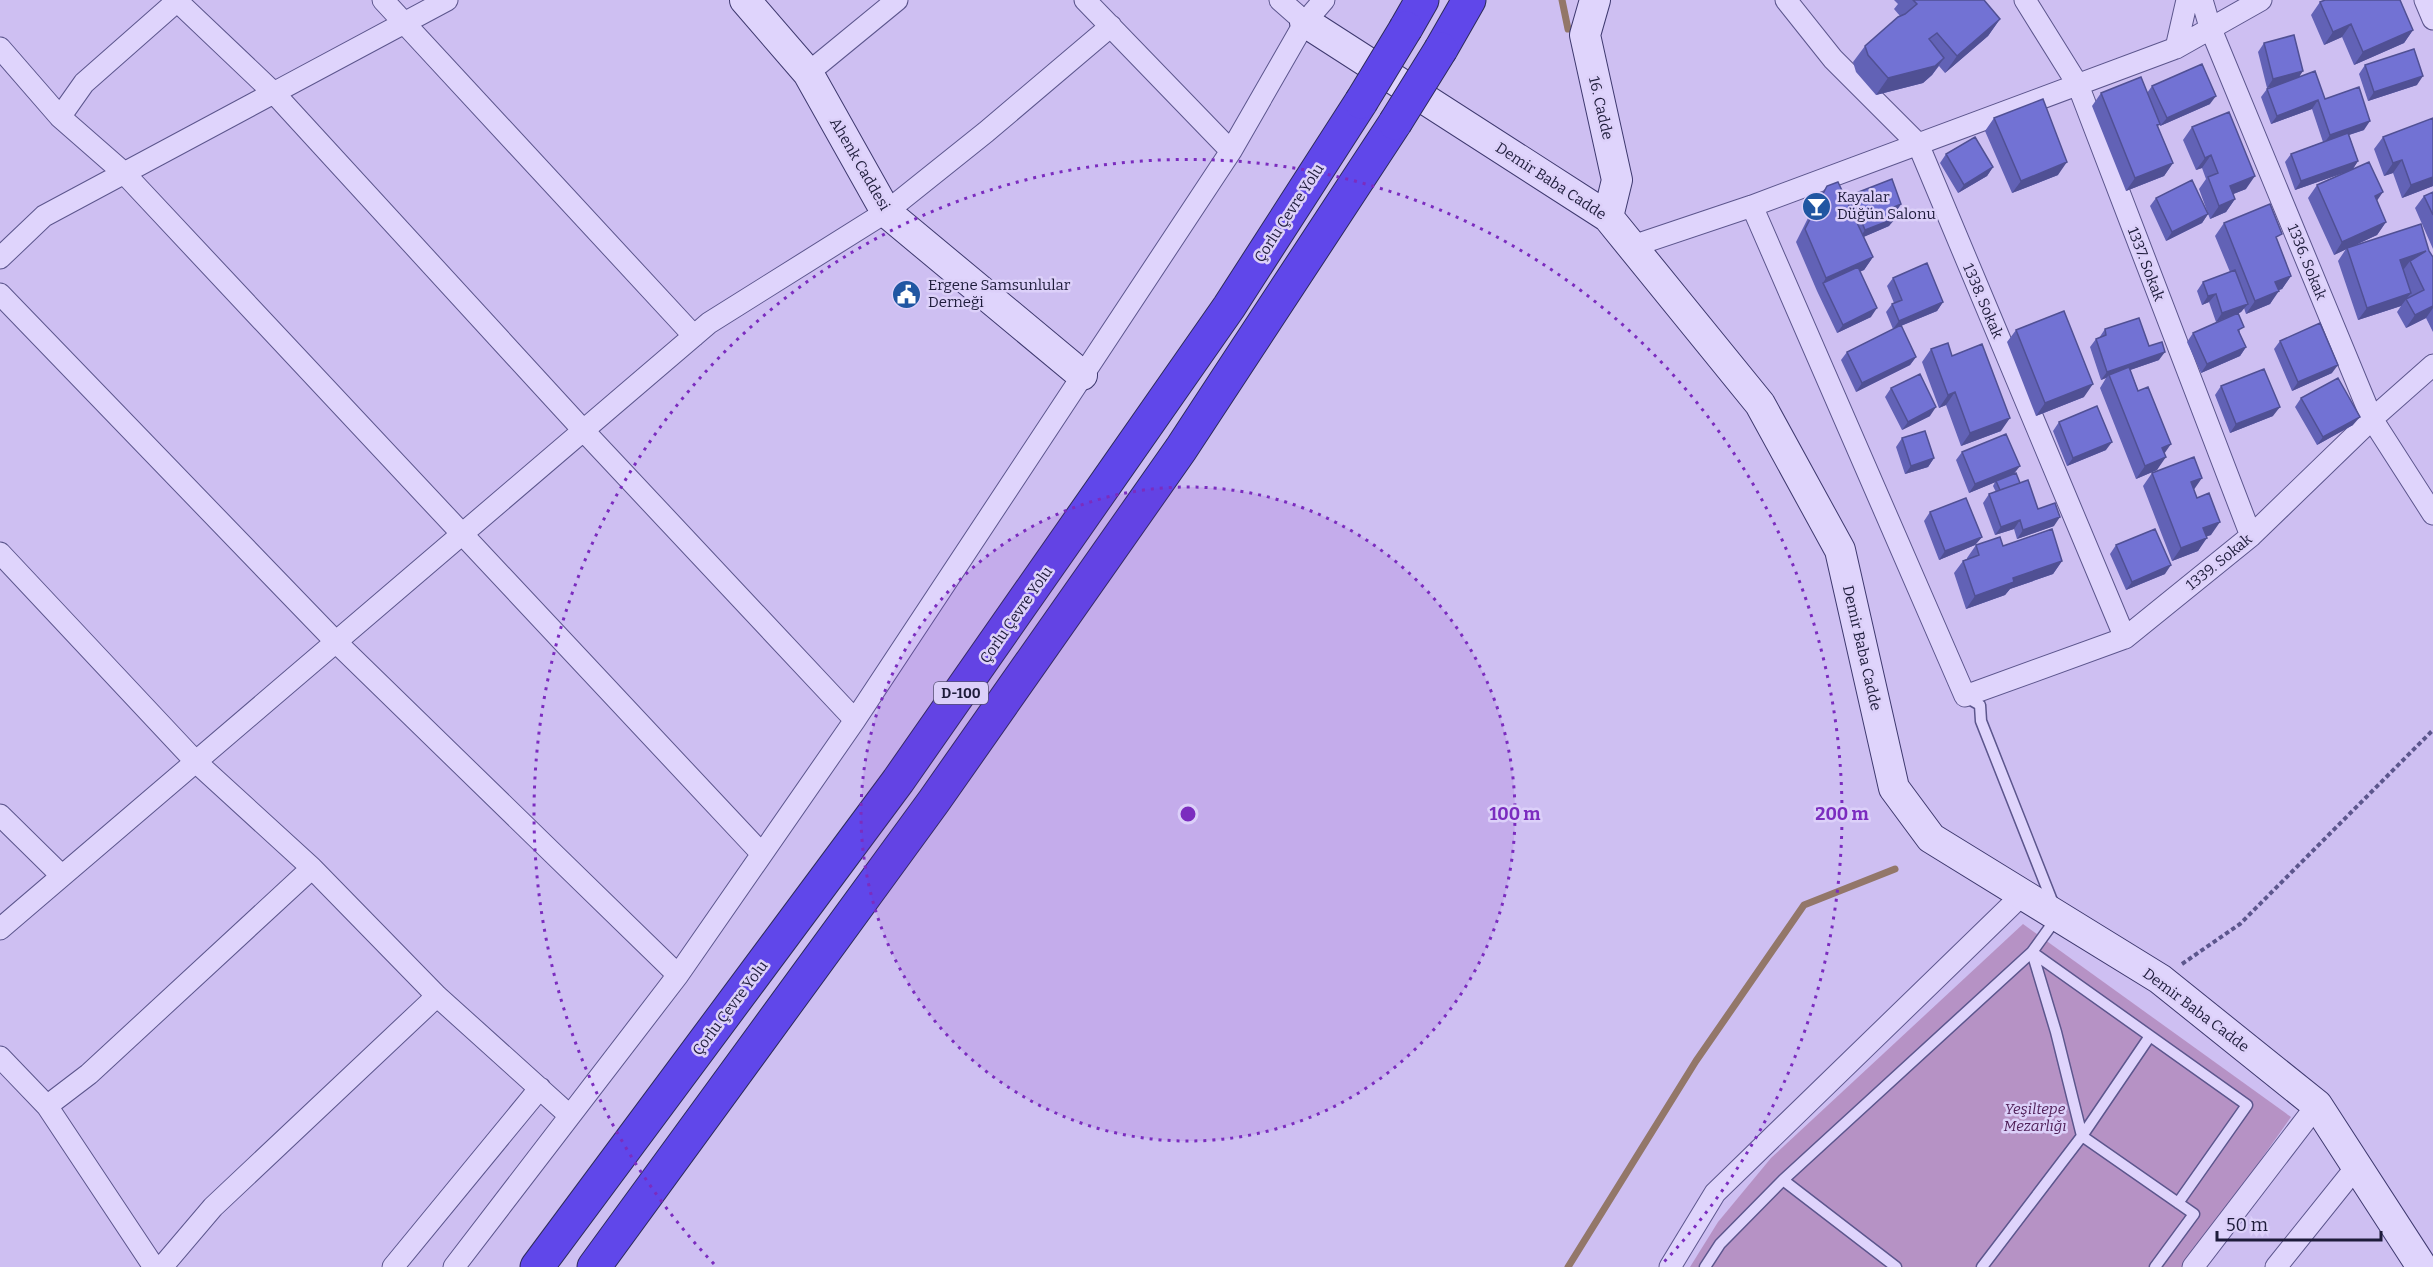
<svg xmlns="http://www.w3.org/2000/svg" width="2433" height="1267" font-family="Bitter,serif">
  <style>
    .cemetery { fill: #b692c5 }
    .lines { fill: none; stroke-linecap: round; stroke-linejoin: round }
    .stream { stroke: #937769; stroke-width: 7 }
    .lane-casing { stroke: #5c568d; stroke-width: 13 }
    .street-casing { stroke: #5c568d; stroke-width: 23 }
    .secondary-casing { stroke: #3e396f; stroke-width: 32 }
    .highway-casing { stroke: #2d2b5a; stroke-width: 35 }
    .path { stroke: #5c568d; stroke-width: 4; stroke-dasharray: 4.5 3; stroke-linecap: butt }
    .lane { stroke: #dfd4fc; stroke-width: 10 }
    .street { stroke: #dfd4fc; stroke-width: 21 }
    .secondary { stroke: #dfd4fc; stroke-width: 30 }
    .highway { stroke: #6047ea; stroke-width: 33 }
    .highway-bridge-casing { stroke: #2d2b5a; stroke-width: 35; stroke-linecap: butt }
    .highway-bridge { stroke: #6047ea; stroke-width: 33 }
    .wall { fill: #6262b6 }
    .shaded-wall { fill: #505094 }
    .building { fill: #7272d4; stroke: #505094; stroke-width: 1.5 }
    .ring { fill: none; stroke: #7b2cbf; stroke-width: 3; stroke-dasharray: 3 6 }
    .labels { text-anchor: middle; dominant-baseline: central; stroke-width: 5; stroke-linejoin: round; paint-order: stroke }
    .shield { fill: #dcd0f9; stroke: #575274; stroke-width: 1.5 }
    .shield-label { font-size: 14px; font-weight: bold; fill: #1e1c3b }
    .street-label { font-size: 15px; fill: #1e1c3b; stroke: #dcd0f9 }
    .poi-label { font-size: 15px; fill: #1e1c3b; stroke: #dcd0f9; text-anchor: start }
    .park-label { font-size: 15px; font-style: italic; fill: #502059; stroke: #dcd0f9 }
    .centre { fill: #7b2cbf; stroke: #dcd0f9; stroke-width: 3 }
    .ring-label { font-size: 18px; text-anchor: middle; font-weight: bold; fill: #7b2cbf; stroke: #dcd0f9; stroke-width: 5; stroke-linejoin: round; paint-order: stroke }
  </style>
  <rect width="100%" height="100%" fill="#cebff2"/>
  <path class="cemetery" d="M 2023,924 L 2291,1117 L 2185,1267 L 1690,1267 L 1718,1222 L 1771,1158 Z"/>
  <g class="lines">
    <path class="stream" d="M 1562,0 L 1568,29
      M 1568,1267 L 1696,1061 L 1804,905 L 1895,869"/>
    <defs>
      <path id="lane" d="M 2032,952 L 2056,1032 L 2082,1136 L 2194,1214 L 2155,1267
        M 2032,952 L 2247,1105 L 2178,1203
        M 1783,1180 L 1896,1267
        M 1705,1267 L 1720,1244 L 1783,1180 L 2032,952 L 2058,916 L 1981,721 L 1980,705 L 1966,697
        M 1982,1267 L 2082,1136 L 2150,1036"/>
      <path id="street" d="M 176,0 L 274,93 L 583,430 L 855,720
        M 383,0 L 694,336
        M 1085,0 L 1231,151
        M 1280,0 L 1305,22
        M 1786,0 L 1833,59 L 1918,144 L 2125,638
        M 2025,0 L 2078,85 L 2251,536
        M 2202,0 L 2210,27 L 2372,419 L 2433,514
        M 2425,0 L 2433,19
        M 0,48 L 60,117 L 124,173 L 762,854
        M 2176,48 L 2187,0
        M 808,73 L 897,0
        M 60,117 L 84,83 L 177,1
        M 1752,206 L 1965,696 L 2125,638 L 2251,536 L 2372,419 L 2433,365
        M 1633,246 L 1752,206 L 2176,48 L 2261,0
        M 0,258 L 44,216 L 447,0
        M 0,294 L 336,642 L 678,975
        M 0,553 L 196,762 L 312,868 L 437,996 L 569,1115
        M 0,815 L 62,876
        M 0,929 L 709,323 L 886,212 L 986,132 L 1111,26
        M 0,1057 L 47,1106 L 154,1267
        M 47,1106 L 89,1074 L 312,868
        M 162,1267 L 213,1207 L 437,996
        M 393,1267 L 540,1088
        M 454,1267 L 678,975 L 855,720 L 1231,151 L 1305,22 L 1324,0
        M 1670,1267 L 1715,1193 L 2023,894
        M 2193,1267 L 2317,1105
        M 2276,1267 L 2357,1166"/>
      <path id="secondary" d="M 745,0 L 808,73 L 886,212 L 1082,375
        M 1595,0 L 1585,35 L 1617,180 L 1608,217
        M 1305,22 L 1608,217 L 1760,404 L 1840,550 L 1894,788 L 1931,838 L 2160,979 L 2317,1105 L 2422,1267"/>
      <path id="highway" d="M 1406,28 L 1422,0
        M 1441,49 L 1469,0
        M 537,1267 L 898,781 L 1229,307 L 1361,102
        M 594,1267 L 934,801 L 1181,449 L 1395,123"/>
    </defs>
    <use href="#lane" class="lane-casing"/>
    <use href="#street" class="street-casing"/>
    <use href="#secondary" class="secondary-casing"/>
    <use href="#highway" class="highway-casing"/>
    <path class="path" d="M 2182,964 L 2240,924 L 2433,730"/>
    <use href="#lane" class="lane"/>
    <use href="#street" class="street"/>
    <use href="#secondary" class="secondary"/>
    <use href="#highway" class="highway"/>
    <defs>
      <path id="highway-bridge" d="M 1361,102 L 1406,28
        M 1395,123 L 1441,49"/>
    </defs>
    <use href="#highway-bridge" class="highway-bridge-casing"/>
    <use href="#highway-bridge" class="highway-bridge"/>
  </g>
  <path class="wall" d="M 1894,0 L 1984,0 L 2000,19 L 1988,36 L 1945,73 L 1939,66 L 1932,75 L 1923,83 L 1876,95 L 1856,72 L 1853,62 L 1865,46 L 1900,16 L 1894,9 L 1898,4 Z
    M 2320,2 L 2413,30 L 2404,43 L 2354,65 L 2342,37 L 2324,45 L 2311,15 Z
    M 2264,43 L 2325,99 L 2364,130 L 2349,135 L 2358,161 L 2353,169 L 2377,201 L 2386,222 L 2377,235 L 2351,247 L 2429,251 L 2433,257 L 2433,332 L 2426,318 L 2406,328 L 2397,312 L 2401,306 L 2358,320 L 2338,261 L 2346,249 L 2334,255 L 2308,198 L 2317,185 L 2349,171 L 2295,190 L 2285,162 L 2291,154 L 2323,142 L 2312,109 L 2271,124 L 2261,97 L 2267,89 L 2274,86 L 2267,88 L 2258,52 Z
    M 2365,65 L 2417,85 L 2368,101 L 2359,74 Z
    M 2152,86 L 2210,104 L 2160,126 L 2159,124 L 2158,127 L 2173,163 L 2164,176 L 2126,191 L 2092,106 L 2101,93 L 2147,93 Z
    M 1994,118 L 2058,175 L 2012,193 L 1985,131 Z
    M 2192,127 L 2246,189 L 2233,194 L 2235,199 L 2226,212 L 2210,219 L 2199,189 L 2206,179 L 2202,168 L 2196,170 L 2183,140 Z
    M 2383,137 L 2433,186 L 2402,198 L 2393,173 L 2384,176 L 2374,149 Z
    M 1946,154 L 1993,167 L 1987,176 L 1958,193 L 1940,163 Z
    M 1827,186 L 1847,201 L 1851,195 L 1901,204 L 1895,213 L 1894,213 L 1889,226 L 1863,237 L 1873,257 L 1864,270 L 1860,271 L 1871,317 L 1837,333 L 1817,291 L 1796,242 L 1818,198 Z
    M 2433,192 L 2433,249 L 2415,208 L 2424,196 Z
    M 2156,198 L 2208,214 L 2202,223 L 2166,241 L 2150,206 Z
    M 2224,223 L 2277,241 L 2291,276 L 2282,289 L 2278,290 L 2270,304 L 2246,314 L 2244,308 L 2241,312 L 2238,314 L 2240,334 L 2246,347 L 2240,356 L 2201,373 L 2187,342 L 2193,333 L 2229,317 L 2216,322 L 2209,302 L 2202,305 L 2197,291 L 2203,282 L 2230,272 L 2215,236 Z
    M 1893,278 L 1943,302 L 1937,311 L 1901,326 L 1916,357 L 1910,365 L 1856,392 L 1841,360 L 1847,352 L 1893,329 L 1886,312 L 1892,304 L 1894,303 L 1887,286 Z
    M 2105,329 L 2149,346 L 2159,360 L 2130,370 L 2164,454 L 2157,470 L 2136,479 L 2100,388 L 2106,378 L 2101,380 L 2090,347 L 2096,339 L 2099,338 Z
    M 2016,330 L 2084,397 L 2036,416 L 2007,342 Z
    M 2280,341 L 2332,373 L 2292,391 L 2274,349 Z
    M 1931,349 L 1952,356 L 2001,431 L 1961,446 L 1946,405 L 1939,408 L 1922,362 Z
    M 2221,386 L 2273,416 L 2230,433 L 2215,395 Z
    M 1891,388 L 1930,416 L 1902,430 L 1885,397 Z
    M 2301,398 L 2353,425 L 2317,445 L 2295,407 Z
    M 2059,422 L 2106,450 L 2067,466 L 2053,431 Z
    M 1902,438 L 1934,458 L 1928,467 L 1905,474 L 1896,447 Z
    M 1962,452 L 2014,474 L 2038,509 L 2054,526 L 2017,539 L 2014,529 L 1995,535 L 1983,503 L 1989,494 L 1996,492 L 1993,486 L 1995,482 L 1969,493 L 1956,460 Z
    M 2152,473 L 2194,490 L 2211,535 L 2206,536 L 2198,551 L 2172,561 L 2143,486 Z
    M 1930,512 L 1982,537 L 1975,545 L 1939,560 L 1924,521 Z
    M 1976,545 L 2003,546 L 2062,561 L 2053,574 L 2010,589 L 2005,595 L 1966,609 L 1954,573 L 1963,561 L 1967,559 L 1967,558 Z
    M 2116,545 L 2165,574 L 2126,590 L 2110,554 Z"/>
  <path class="shaded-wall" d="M 2000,19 L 1988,36 L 1945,73 L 1957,56 Z
    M 2351,24 L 2342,37 L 2324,45 L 2333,32 Z
    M 2413,30 L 2404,43 L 2354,65 L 2363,52 Z
    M 1944,58 L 1932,75 L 1923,83 L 1876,95 L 1888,78 Z
    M 2303,71 L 2297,80 L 2267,88 L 2273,79 Z
    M 2423,76 L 2417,85 L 2368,101 L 2374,92 Z
    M 2216,96 L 2210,104 L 2160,126 L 2167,118 Z
    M 2318,100 L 2312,109 L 2271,124 L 2277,116 Z
    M 2370,121 L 2364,130 L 2324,143 L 2330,135 Z
    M 2211,155 L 2202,168 L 2196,170 L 2205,158 Z
    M 2402,160 L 2393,173 L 2384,176 L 2393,163 Z
    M 2358,161 L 2352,170 L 2295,190 L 2301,181 Z
    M 2067,162 L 2058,175 L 2012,193 L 2021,181 Z
    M 2173,163 L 2164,176 L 2126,191 L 2135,178 Z
    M 1993,167 L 1987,176 L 1958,193 L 1964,185 Z
    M 2255,176 L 2246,189 L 2221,199 L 2230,186 Z
    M 2433,177 L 2433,186 L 2402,198 L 2411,185 Z
    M 2383,192 L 2374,205 L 2375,196 Z
    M 2235,199 L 2226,212 L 2210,219 L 2219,206 Z
    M 1901,204 L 1895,213 L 1886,217 L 1892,208 Z
    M 2208,214 L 2202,223 L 2166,241 L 2172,232 Z
    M 1896,218 L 1889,226 L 1859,239 L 1865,230 Z
    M 2386,222 L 2377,235 L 2334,255 L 2342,242 Z
    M 2426,251 L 2410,261 L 2404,269 L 2391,273 L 2400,260 Z
    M 1873,257 L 1864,270 L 1826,287 L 1823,283 L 1826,278 Z
    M 2291,276 L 2282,289 L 2266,295 L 2275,282 Z
    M 2279,291 L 2270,304 L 2246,314 L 2255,301 Z
    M 2411,293 L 2401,306 L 2358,320 L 2367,308 Z
    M 2216,294 L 2209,302 L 2202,305 L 2208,296 Z
    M 1943,302 L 1937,311 L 1893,329 L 1899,321 Z
    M 2248,304 L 2241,312 L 2216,322 L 2222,313 Z
    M 2433,306 L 2433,308 L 2426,318 L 2406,328 L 2415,315 Z
    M 1877,308 L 1871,317 L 1837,333 L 1843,325 Z
    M 2246,347 L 2240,356 L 2201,373 L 2207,364 Z
    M 2165,352 L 2159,360 L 2110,377 L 2109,375 L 2106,378 L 2101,380 L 2107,372 Z
    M 1916,357 L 1910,365 L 1856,392 L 1862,383 Z
    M 2338,365 L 2332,373 L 2292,391 L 2298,382 Z
    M 2093,384 L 2084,397 L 2036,416 L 2045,403 Z
    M 1955,392 L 1946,405 L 1939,408 L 1948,395 Z
    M 1936,407 L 1930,416 L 1902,430 L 1908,422 Z
    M 2280,407 L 2273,416 L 2230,433 L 2236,424 Z
    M 2360,417 L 2353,425 L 2317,445 L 2323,437 Z
    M 2010,418 L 2001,431 L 1961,446 L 1970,433 Z
    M 2112,442 L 2106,450 L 2067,466 L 2073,458 Z
    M 2171,444 L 2162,457 L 2162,448 Z
    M 2166,457 L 2157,470 L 2136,479 L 2145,466 Z
    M 1934,458 L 1928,467 L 1905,474 L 1911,466 Z
    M 2020,466 L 2013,475 L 1969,493 L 1975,484 Z
    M 2202,478 L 2193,491 L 2191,482 Z
    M 2060,517 L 2054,526 L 2017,539 L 2023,530 Z
    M 2020,520 L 2014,529 L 1995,535 L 2001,527 Z
    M 2220,522 L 2211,535 L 2194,541 L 2203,528 Z
    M 1982,537 L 1975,545 L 1939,560 L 1945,551 Z
    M 2207,538 L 2198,551 L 2172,561 L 2181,548 Z
    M 2062,561 L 2053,574 L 2010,589 L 2005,595 L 1966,609 L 1975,596 L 2013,578 Z
    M 2171,565 L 2165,574 L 2126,590 L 2132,582 Z"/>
  <path class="building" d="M 1913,0 L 1984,0 L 2000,19 L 1957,56 L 1937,33 L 1929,39 L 1944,58 L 1935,66 L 1888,78 L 1868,55 L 1865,46 L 1898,17 L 1905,14 L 1917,4 Z
    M 2325,0 L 2400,0 L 2413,30 L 2363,52 L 2351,24 L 2333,32 L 2320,2 Z
    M 2294,35 L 2303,71 L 2273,79 L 2264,43 Z
    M 2414,49 L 2423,76 L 2374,92 L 2365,65 Z
    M 2202,64 L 2216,96 L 2167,118 L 2152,86 Z
    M 2315,71 L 2325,99 L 2359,87 L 2370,121 L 2330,135 L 2318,100 L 2277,116 L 2267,89 Z
    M 2141,77 L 2160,124 L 2157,125 L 2173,163 L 2135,178 L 2101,93 Z
    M 2043,99 L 2067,162 L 2021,181 L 1994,118 Z
    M 2229,112 L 2255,176 L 2230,186 L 2235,199 L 2219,206 L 2208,177 L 2218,173 L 2211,155 L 2205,158 L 2192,127 Z
    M 2433,118 L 2433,177 L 2411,185 L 2402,160 L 2393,163 L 2383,137 Z
    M 2348,133 L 2358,161 L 2301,181 L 2291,154 Z
    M 1975,137 L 1993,167 L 1964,185 L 1946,154 Z
    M 2369,162 L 2383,192 L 2375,196 L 2386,222 L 2342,242 L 2317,185 Z
    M 1892,179 L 1901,204 L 1892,208 L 1896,218 L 1865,230 L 1851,195 Z
    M 2192,180 L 2208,214 L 2172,232 L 2156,198 Z
    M 1838,182 L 1873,257 L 1826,278 L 1805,229 L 1827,186 Z
    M 2433,192 L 2433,215 L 2424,196 Z
    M 2270,204 L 2282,234 L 2276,237 L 2291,276 L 2275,282 L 2279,291 L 2255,301 L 2224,223 Z
    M 2421,224 L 2429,251 L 2433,257 L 2433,306 L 2415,315 L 2406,299 L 2424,290 L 2410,261 L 2426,251 L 2400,260 L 2411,293 L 2367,308 L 2347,248 Z
    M 1927,263 L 1943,302 L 1899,321 L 1892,304 L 1902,300 L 1893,278 Z
    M 1858,267 L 1877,308 L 1843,325 L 1823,283 Z
    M 2235,270 L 2248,304 L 2222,313 L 2216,294 L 2208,296 L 2203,282 Z
    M 2064,311 L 2093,384 L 2045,403 L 2016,330 Z
    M 2238,313 L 2244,327 L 2238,330 L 2246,347 L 2207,364 L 2193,333 Z
    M 2139,318 L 2149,346 L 2162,342 L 2165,352 L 2107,372 L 2096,339 L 2106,335 L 2105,329 Z
    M 2320,323 L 2338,365 L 2298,382 L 2280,341 Z
    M 1901,325 L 1916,357 L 1862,383 L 1847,352 Z
    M 1948,343 L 1952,356 L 1982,344 L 2010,418 L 1970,433 L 1955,392 L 1948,395 L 1931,349 Z
    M 2129,367 L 2138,391 L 2148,387 L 2171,444 L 2162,448 L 2166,457 L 2145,466 L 2109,375 Z
    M 2264,369 L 2280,407 L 2236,424 L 2221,386 Z
    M 1920,374 L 1936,407 L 1908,422 L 1891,388 Z
    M 2338,378 L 2360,417 L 2323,437 L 2301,398 Z
    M 2097,406 L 2112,442 L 2073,458 L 2059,422 Z
    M 1925,431 L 1934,458 L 1911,466 L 1902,438 Z
    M 2006,434 L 2020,466 L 1975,484 L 1962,452 Z
    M 2194,457 L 2202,478 L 2191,482 L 2197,498 L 2209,493 L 2220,522 L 2203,528 L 2207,538 L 2181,548 L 2152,473 Z
    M 2016,473 L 2020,483 L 2000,490 L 1996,481 Z
    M 2028,480 L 2038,509 L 2055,503 L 2060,517 L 2023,530 L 2020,520 L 2001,527 L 1989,494 Z
    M 1966,498 L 1982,537 L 1945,551 L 1930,512 Z
    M 2052,529 L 2062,561 L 2013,578 L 2014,582 L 1975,596 L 1963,561 L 1979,555 L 1976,545 L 2000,537 L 2003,546 Z
    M 2155,529 L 2171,565 L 2132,582 L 2116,545 Z"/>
  <circle cx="1188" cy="814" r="327" fill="#7b2cbf" fill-opacity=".12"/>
  <g class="ring">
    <circle cx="1188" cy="814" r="327"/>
    <path d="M714 1264A654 654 0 1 1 1662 1264"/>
  </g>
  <defs>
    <symbol id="bar-disc" viewBox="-11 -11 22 22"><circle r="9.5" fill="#2056a2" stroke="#dcd0f9"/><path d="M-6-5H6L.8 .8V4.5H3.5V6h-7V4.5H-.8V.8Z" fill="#fff"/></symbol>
    <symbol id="civic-disc" viewBox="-11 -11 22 22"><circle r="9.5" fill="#2056a2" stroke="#dcd0f9"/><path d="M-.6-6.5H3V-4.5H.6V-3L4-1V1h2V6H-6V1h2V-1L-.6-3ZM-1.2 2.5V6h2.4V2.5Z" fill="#fff"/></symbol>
  </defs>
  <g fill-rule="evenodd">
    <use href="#bar-disc" x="1800" y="190" width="33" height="33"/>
    <use href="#civic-disc" x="890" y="278" width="33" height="33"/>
  </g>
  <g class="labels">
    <rect class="shield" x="934" y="682" width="54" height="22" rx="4.5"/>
    <g class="shield-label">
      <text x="961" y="693">D-100</text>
    </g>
    <g class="street-label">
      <text transform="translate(1601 108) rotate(77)">16. Cadde</text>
      <text transform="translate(860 164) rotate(60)">Ahenk Caddesi</text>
      <text transform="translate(1551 181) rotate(33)">Demir Baba Cadde</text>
      <text transform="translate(1289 213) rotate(-57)">Çorlu Çevre Yolu</text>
      <text transform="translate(2307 262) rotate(68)">1336. Sokak</text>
      <text transform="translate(2146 264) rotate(69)">1337. Sokak</text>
      <text transform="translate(1983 301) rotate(67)">1338. Sokak</text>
      <text transform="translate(2219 562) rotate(-39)">1339. Sokak</text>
      <text transform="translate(1016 615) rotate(-55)">Çorlu Çevre Yolu</text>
      <text transform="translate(1862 648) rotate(77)">Demir Baba Cadde</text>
      <text transform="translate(730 1008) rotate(-53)">Çorlu Çevre Yolu</text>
      <text transform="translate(2196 1010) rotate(37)">Demir Baba Cadde</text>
    </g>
    <g class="poi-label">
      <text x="1837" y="197">Kayalar<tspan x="1837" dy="17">Düğün Salonu</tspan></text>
      <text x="928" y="285">Ergene Samsunlular<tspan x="928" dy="17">Derneği</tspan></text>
    </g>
    <g class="park-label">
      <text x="2035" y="1109">Yeşiltepe<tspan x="2035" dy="17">Mezarlığı</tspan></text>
    </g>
  </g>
  <circle cx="1188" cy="814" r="9" class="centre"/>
  <g class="ring-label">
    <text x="1515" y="820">100 m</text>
    <text x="1842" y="820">200 m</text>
  </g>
  <path d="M2217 1231v9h164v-9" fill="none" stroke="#1e1c3b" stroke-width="3"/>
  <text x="2226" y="1231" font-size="18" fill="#1e1c3b" stroke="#dcd0f9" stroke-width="4.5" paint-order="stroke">50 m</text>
</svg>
